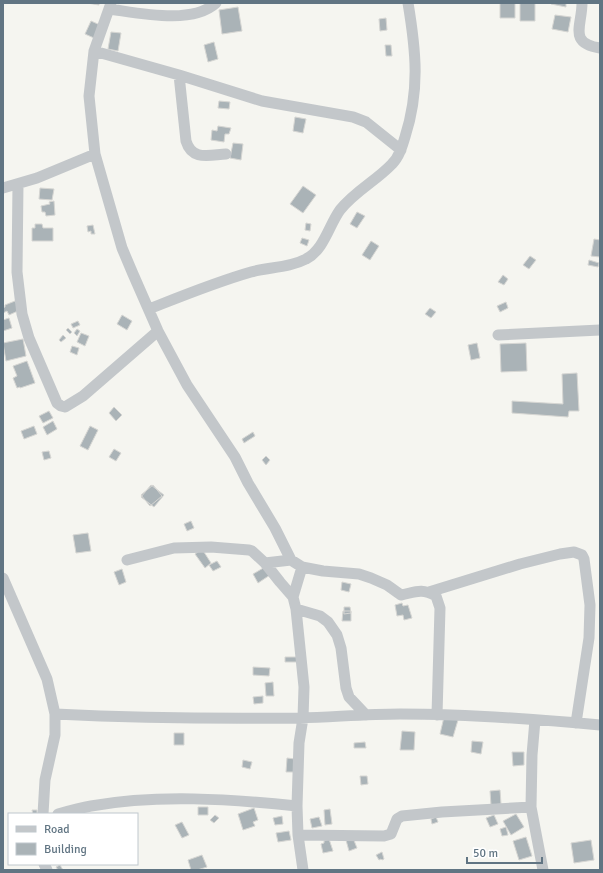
<svg xmlns="http://www.w3.org/2000/svg" width="603" height="873" font-family="Signika,sans-serif">
  <style>
    .building { fill: #aab3b7; stroke: #d6d6d3 }
    .lines { fill: none; stroke-linecap: round; stroke-linejoin: round }
    .street { stroke: #c3c7ca; stroke-width: 11 }
  </style>
  <rect width="100%" height="100%" fill="#f5f5f0"/>
  <path class="building" d="M 87,3 L 99,3 L 99,5 Z
    M 500,3 L 515,3 L 515,18 L 500,18 Z
    M 520,3 L 535,3 L 535,21 L 520,21 Z
    M 551,3 L 566,3 L 566,7 L 551,4 Z
    M 238,7 L 242,31 L 222,34 L 219,10 Z
    M 555,15 L 571,17 L 568,32 L 552,29 Z
    M 386,18 L 387,30 L 380,31 L 379,19 Z
    M 91,21 L 100,25 L 94,38 L 85,34 Z
    M 111,32 L 121,33 L 118,51 L 108,49 Z
    M 214,42 L 218,59 L 208,62 L 204,45 Z
    M 385,45 L 391,45 L 392,56 L 386,56 Z
    M 219,101 L 230,102 L 229,109 L 218,108 Z
    M 295,117 L 306,119 L 303,133 L 293,131 Z
    M 218,126 L 231,128 L 229,134 L 225,134 L 224,142 L 211,140 L 212,130 L 217,131 Z
    M 233,143 L 243,144 L 241,160 L 230,158 Z
    M 303,186 L 316,195 L 303,213 L 290,204 Z
    M 40,188 L 54,189 L 52,200 L 39,199 Z
    M 54,201 L 55,215 L 46,216 L 45,212 L 42,212 L 41,206 L 50,204 L 49,202 Z
    M 357,212 L 365,216 L 357,228 L 350,224 Z
    M 306,223 L 311,224 L 310,231 L 305,230 Z
    M 35,224 L 42,224 L 43,228 L 53,228 L 53,241 L 32,241 L 32,228 L 35,228 Z
    M 93,225 L 95,234 L 91,234 L 91,231 L 88,232 L 87,226 Z
    M 302,238 L 309,240 L 307,246 L 300,243 Z
    M 594,239 L 600,240 L 600,257 L 591,256 Z
    M 371,241 L 379,246 L 370,260 L 362,255 Z
    M 530,256 L 536,260 L 529,269 L 523,265 Z
    M 589,260 L 599,263 L 598,267 L 588,265 Z
    M 503,275 L 508,279 L 504,285 L 498,282 Z
    M 15,301 L 20,310 L 9,315 L 7,311 L 3,313 L 3,308 L 5,307 L 5,305 Z
    M 506,302 L 508,308 L 500,312 L 497,306 Z
    M 430,308 L 436,312 L 431,318 L 425,314 Z
    M 122,315 L 132,321 L 127,330 L 117,324 Z
    M 9,318 L 12,328 L 3,331 L 3,320 Z
    M 78,321 L 80,325 L 73,328 L 71,324 Z
    M 68,328 L 72,332 L 70,334 L 66,330 Z
    M 77,329 L 80,331 L 77,336 L 74,333 Z
    M 81,333 L 89,336 L 85,346 L 77,342 Z
    M 63,335 L 66,338 L 61,342 L 59,340 Z
    M 23,339 L 26,356 L 6,361 L 3,343 Z
    M 477,343 L 480,358 L 471,360 L 468,345 Z
    M 526,343 L 527,371 L 501,372 L 500,344 Z
    M 72,346 L 79,348 L 77,355 L 70,352 Z
    M 27,361 L 35,383 L 20,388 L 20,387 L 17,388 L 13,378 L 17,376 L 13,366 Z
    M 577,373 L 579,411 L 569,411 L 568,417 L 512,413 L 512,401 L 563,404 L 562,374 Z
    M 114,407 L 122,415 L 116,421 L 109,413 Z
    M 49,411 L 53,418 L 43,423 L 39,416 Z
    M 53,421 L 57,429 L 47,435 L 43,427 Z
    M 34,426 L 37,434 L 24,439 L 21,431 Z
    M 90,426 L 98,430 L 88,450 L 80,446 Z
    M 253,432 L 255,436 L 244,443 L 242,439 Z
    M 114,449 L 121,453 L 116,461 L 109,457 Z
    M 49,451 L 51,458 L 44,460 L 42,452 Z
    M 266,456 L 270,460 L 266,465 L 262,460 Z
    M 151,485 L 164,495 L 154,507 L 141,497 Z
    M 153,485 L 162,496 L 150,506 L 141,495 Z
    M 191,521 L 194,528 L 187,531 L 184,524 Z
    M 88,533 L 91,551 L 76,553 L 73,535 Z
    M 202,549 L 211,563 L 205,568 L 195,554 Z
    M 217,561 L 221,567 L 213,571 L 209,565 Z
    M 265,567 L 270,575 L 258,583 L 253,574 Z
    M 122,569 L 126,582 L 119,585 L 114,572 Z
    M 342,582 L 351,584 L 349,592 L 341,590 Z
    M 402,603 L 403,606 L 408,605 L 412,618 L 404,620 L 403,615 L 397,616 L 395,605 Z
    M 344,607 L 350,607 L 351,613 L 344,614 Z
    M 343,611 L 351,611 L 351,621 L 342,621 Z
    M 285,657 L 297,657 L 297,662 L 285,662 Z
    M 253,667 L 270,668 L 269,676 L 253,675 Z
    M 273,682 L 274,696 L 266,696 L 265,683 Z
    M 263,696 L 263,703 L 254,704 L 253,697 Z
    M 444,717 L 458,720 L 453,737 L 440,734 Z
    M 402,731 L 415,732 L 414,750 L 400,750 Z
    M 174,733 L 184,733 L 184,745 L 174,745 Z
    M 472,741 L 483,742 L 481,754 L 471,752 Z
    M 365,742 L 366,748 L 354,748 L 354,743 Z
    M 512,752 L 524,752 L 524,765 L 513,766 Z
    M 287,758 L 295,759 L 294,772 L 286,772 Z
    M 243,760 L 252,762 L 250,769 L 242,767 Z
    M 360,776 L 367,776 L 368,784 L 361,785 Z
    M 500,790 L 501,804 L 491,805 L 490,791 Z
    M 198,807 L 208,807 L 208,815 L 198,815 Z
    M 254,808 L 258,820 L 253,822 L 255,826 L 243,830 L 238,814 Z
    M 330,809 L 332,824 L 325,825 L 324,810 Z
    M 32,810 L 37,810 L 37,814 L 33,814 Z
    M 516,814 L 524,827 L 511,835 L 503,821 Z
    M 215,815 L 219,818 L 214,823 L 210,820 Z
    M 494,815 L 498,824 L 490,827 L 486,818 Z
    M 282,816 L 283,824 L 275,825 L 273,818 Z
    M 319,817 L 322,826 L 312,828 L 310,819 Z
    M 436,817 L 438,822 L 432,824 L 431,819 Z
    M 182,822 L 189,835 L 182,838 L 175,825 Z
    M 506,827 L 508,835 L 502,836 L 500,829 Z
    M 289,831 L 291,840 L 278,842 L 276,833 Z
    M 526,837 L 532,856 L 519,860 L 513,841 Z
    M 353,838 L 357,848 L 349,851 L 346,840 Z
    M 329,839 L 333,851 L 323,853 L 321,844 L 324,843 L 324,841 Z
    M 591,840 L 594,860 L 574,863 L 571,843 Z
    M 382,852 L 384,859 L 382,860 L 381,859 L 379,860 L 376,855 Z
    M 202,855 L 207,867 L 197,870 L 191,870 L 188,860 Z
    M 60,865 L 63,870 L 58,870 L 56,867 Z"/>
  <g class="lines">
    <path class="street" d="M 111,3 L 94,51 L 89,96 L 95,154 L 122,248 L 133,274 L 158,331 L 187,385 L 235,457 L 248,483 L 275,528 L 291,560 L 302,567 L 323,571 L 359,574 L 371,578 L 387,585 L 401,595 C 416,592 421,588 436,596 L 440,608 L 437,715
      M 582,3 C 582,26 568,43 600,48
      M 109,9 C 139,13 192,25 216,3
      M 94,51 L 179,75 L 262,101 L 353,117 L 366,122 L 401,150
      M 179,75 L 186,141 C 192,161 209,155 226,154
      M 18,184 L 17,272 L 22,314 L 29,338 L 57,403 L 61,406 L 65,407 L 83,396 L 158,331
      M 3,188 L 37,178 L 95,154
      M 149,309 C 182,296 216,282 251,272 C 269,267 289,268 306,259 C 324,250 329,225 340,210 C 355,191 376,181 392,164 C 399,157 402,147 405,137 C 420,90 416,51 408,3
      M 498,335 L 600,330
      M 127,560 L 174,548 L 211,547 L 249,550 L 252,551 L 265,563 L 280,582 L 293,597 L 296,609 L 304,687 L 303,718 L 299,743 L 297,806 L 298,835 L 303,870
      M 265,563 L 291,560
      M 3,578 L 47,679 L 55,714 L 55,735 L 45,780 L 43,814
      M 429,592 L 520,564 L 560,554 L 574,552 L 582,555 L 584,559 L 590,605 L 589,638 L 576,723
      M 293,597 L 302,567
      M 296,609 L 320,616 L 328,622 L 337,635 L 341,648 L 346,688 L 349,697 L 366,715
      M 55,714 C 137,718 219,719 300,718 C 334,717 367,714 400,714 C 467,714 534,719 600,725
      M 535,720 L 532,755 L 531,807 L 543,870
      M 58,814 C 69,811 80,808 91,806 C 158,794 229,799 297,806
      M 298,835 L 384,836 L 391,834 L 397,819 L 402,816 L 442,812 L 531,807
      M 44,864 L 47,870"/>
  </g>
  <rect width="603" height="873" fill="none" stroke="#617583" stroke-width="8"/>
  <rect x="8" y="813" width="130" height="52" fill="#ffffff" stroke="#c0c8cd"/>
  <rect x="16" y="826" width="20" height="6" fill="#c3c7ca" stroke="#c0c8cd"/>
  <text x="44" y="833" font-size="12" fill="#617583">Road</text>
  <rect x="16" y="843" width="20" height="12" fill="#aab3b7" stroke="#c0c8cd"/>
  <text x="44" y="853" font-size="12" fill="#617583">Building</text>
  <path d="M467 857v6h75v-6" fill="none" stroke="#617583" stroke-width="2"/>
  <text x="473" y="857" font-size="12" fill="#617583" stroke="#ffffff" stroke-width="3" paint-order="stroke">50 m</text>
</svg>
